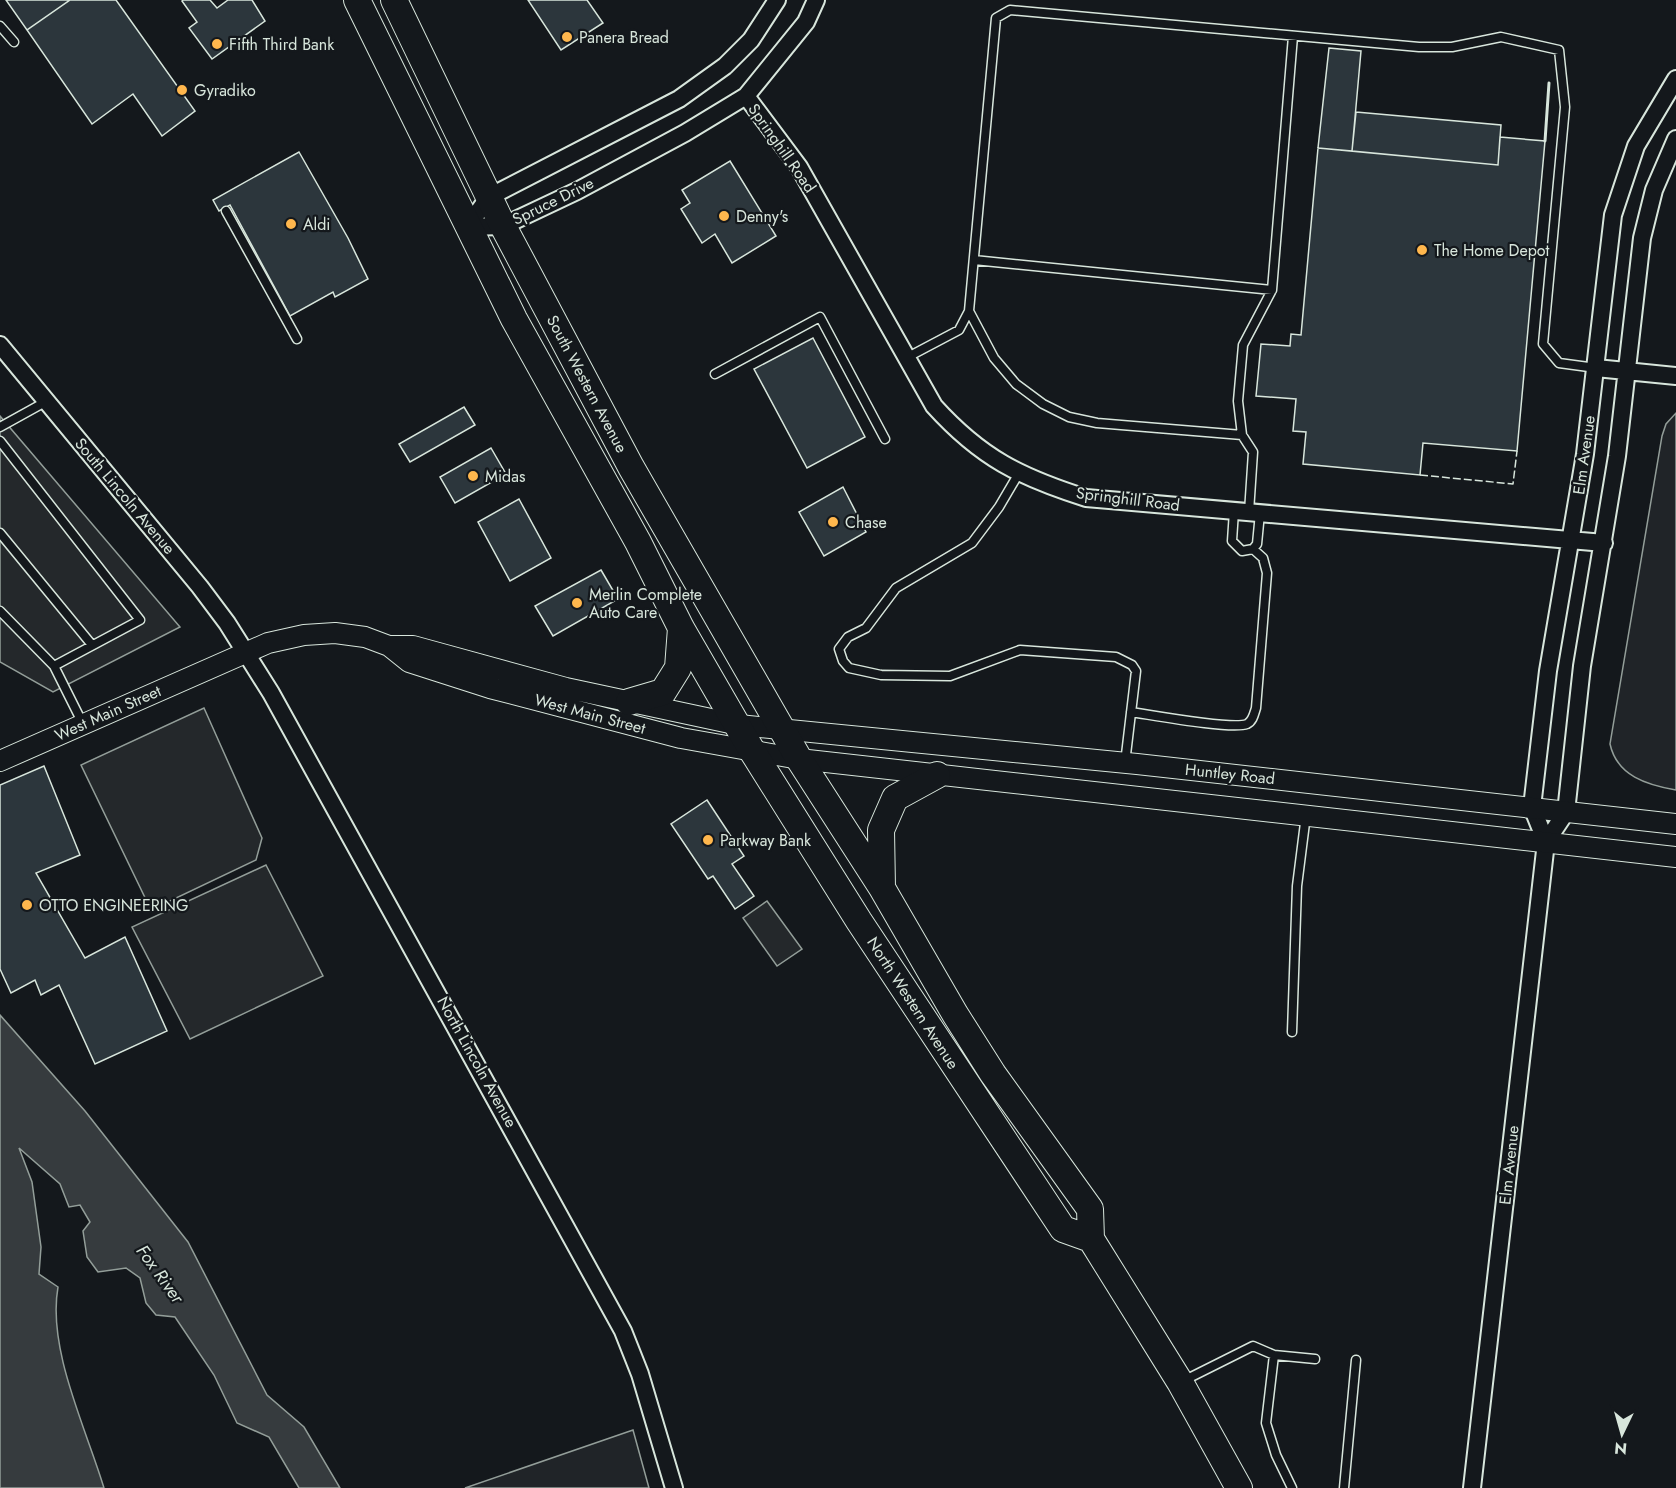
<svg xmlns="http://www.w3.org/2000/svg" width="1676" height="1488" font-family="Jost,sans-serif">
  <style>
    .green { fill: #202428; stroke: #939e99; stroke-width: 1.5 }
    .parking { fill: #24282b; stroke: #939e99; stroke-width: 1.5 }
    .water { fill: #363b3e; stroke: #939e99; stroke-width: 1.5 }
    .building { fill: #2c363c; stroke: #d8e6dc; stroke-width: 1.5 }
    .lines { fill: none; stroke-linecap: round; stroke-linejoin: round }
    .service-casing { stroke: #d8e6dc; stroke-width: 11 }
    .minor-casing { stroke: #d8e6dc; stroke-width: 20 }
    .tertiary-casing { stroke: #d8e6dc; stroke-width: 22 }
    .primary-casing { stroke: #d8e6dc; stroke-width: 28 }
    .service { stroke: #14181c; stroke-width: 8 }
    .minor { stroke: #14181c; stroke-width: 16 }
    .tertiary { stroke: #14181c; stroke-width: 20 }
    .primary { stroke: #14181c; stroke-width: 26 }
    .fence { stroke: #d8e6dc; stroke-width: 1.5; stroke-dasharray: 8 3; stroke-linecap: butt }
    .wall { stroke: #d8e6dc; stroke-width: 3 }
    .poi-dot { fill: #ffb74d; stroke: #14181c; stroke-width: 2 }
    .labels { text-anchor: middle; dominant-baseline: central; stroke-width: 4.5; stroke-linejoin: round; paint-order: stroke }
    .poi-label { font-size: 16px; fill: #d8e6dc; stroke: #14181c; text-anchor: start }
    .street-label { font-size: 16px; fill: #d8e6dc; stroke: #14181c }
    .water-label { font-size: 18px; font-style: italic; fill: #d8e6dc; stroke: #14181c }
  </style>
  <rect width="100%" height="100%" fill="#14181c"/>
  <path class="green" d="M 1676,413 L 1676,790 C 1647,785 1617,776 1610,744 L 1662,436 L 1666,424 Z
    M 633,1430 L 649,1488 L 465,1488 Z"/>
  <path class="parking" d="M 0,416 L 180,627 L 53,692 L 0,662 Z
    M 204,708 L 262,838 L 256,860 L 151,910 L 81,765 Z
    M 266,865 L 323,976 L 190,1039 L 132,927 Z
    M 767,901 L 802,949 L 777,966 L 743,918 Z"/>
  <path class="water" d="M 0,1015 L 85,1111 L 188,1242 L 267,1395 L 304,1427 L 340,1488 L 299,1488 L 269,1437 L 237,1423 L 214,1375 L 175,1317 L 156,1315 L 146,1303 L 140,1278 L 126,1268 L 98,1272 L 87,1257 L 83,1231 L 90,1222 L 80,1205 L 69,1207 L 60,1184 L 19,1148 L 32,1182 L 41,1247 L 39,1274 L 58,1287 C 47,1349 86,1428 104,1488 L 0,1488 Z"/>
  <path class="building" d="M 6,0 L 70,0 L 27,30 Z
    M 70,0 L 116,0 L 195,111 L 162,136 L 133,94 L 92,124 L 27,30 Z
    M 183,0 L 210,0 L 217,8 L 228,0 L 252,0 L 265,21 L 212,59 L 189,28 L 197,22 L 182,1 Z
    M 528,0 L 587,0 L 603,23 L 561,50 Z
    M 1329,48 L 1361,51 L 1352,151 L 1318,148 Z
    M 1356,112 L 1501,125 L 1498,165 L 1352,151 Z
    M 1500,137 L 1545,141 L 1517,451 L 1423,443 L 1420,475 L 1303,464 L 1306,432 L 1293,431 L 1296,399 L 1256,396 L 1261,344 L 1290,346 L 1291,334 L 1301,335 L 1318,148 L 1498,165 Z
    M 299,152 L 348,238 L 368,279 L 335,297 L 333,292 L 290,316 L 230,205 L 219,211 L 213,200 Z
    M 730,161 L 776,236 L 732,263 L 715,234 L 702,243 L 681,209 L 690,203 L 682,190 Z
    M 813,338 L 865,437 L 807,468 L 754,369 Z
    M 464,407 L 475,425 L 410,462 L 399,444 Z
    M 491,448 L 506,474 L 455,503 L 440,477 Z
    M 843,487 L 866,532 L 824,556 L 799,512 Z
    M 519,499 L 551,558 L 510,581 L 478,522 Z
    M 601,570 L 618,599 L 553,636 L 535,606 Z
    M 44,766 L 80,855 L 36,873 L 85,958 L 125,937 L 167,1031 L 95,1064 L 59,985 L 41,995 L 35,980 L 11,993 L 0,969 L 0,785 Z
    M 707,800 L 744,856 L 732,864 L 754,896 L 735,909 L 713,876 L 708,879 L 671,824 Z"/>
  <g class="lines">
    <defs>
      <path id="service" d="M 0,26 L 14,42
        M 226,211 L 297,339
        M 974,260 L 1272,290
        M 969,311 L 994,358 L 1016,384 L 1043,404 L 1069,417 L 1097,423 L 1242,435 L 1253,452 L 1249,512
        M 906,358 L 959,330 L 969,311 L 996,18 L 1010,10 L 1419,47 L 1452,47 L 1501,37 L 1559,50 L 1565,107 L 1543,344 L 1559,363 L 1596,368
        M 715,374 L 820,317 L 885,439
        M 0,427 L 47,401
        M 1242,435 L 1238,401 L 1243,345 L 1272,290 L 1293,36
        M 0,441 L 140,620 L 54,666
        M 1019,473 L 999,507 L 972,543 L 896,588 L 866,628 L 848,637 L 839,649 L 843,661 L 849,668 L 881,675 L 950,676 L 1020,650 L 1116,657 L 1132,665 L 1136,671 L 1125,763
        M 1234,511 L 1232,541 L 1242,551 L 1253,549 L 1257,544 L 1260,513
        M 0,533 L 92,645
        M 0,611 L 54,666 L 83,724
        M 1131,712 C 1152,715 1232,730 1247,724 C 1253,721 1254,714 1256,708 L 1267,573 L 1263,558 L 1253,549
        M 1292,1032 L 1297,886 L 1306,815
        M 1274,1355 L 1266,1423 L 1276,1455 L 1292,1488
        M 1183,1381 L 1253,1346 L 1274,1355 L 1315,1359
        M 1344,1488 L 1356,1360"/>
      <path id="minor" d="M 746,96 L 799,167 L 934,406 C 981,458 1020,477 1086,498 L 1604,543
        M 467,227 L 503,226 L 577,191 L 685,133 L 746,96 L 806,22 L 816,0
        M 467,227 L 489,197 L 679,99 L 725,66 L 751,40 L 777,0
        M 0,345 L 200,587 L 227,623 L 271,693 L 623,1331 L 640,1374 L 674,1488
        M 1596,368 L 1676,376
        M 1546,842 L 1532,807 L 1548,671 L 1585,454 L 1613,215 L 1636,146 L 1676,79
        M 1472,1488 L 1546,842 L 1566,812 L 1582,666 L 1617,456 L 1642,238 L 1654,190 L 1676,139"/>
      <path id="tertiary" d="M 389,646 L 409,662 L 490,688 L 681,738 L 799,759 L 1676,857
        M 0,761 L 268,643 L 304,635 L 335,633 L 365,637 L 389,646 L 413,646 L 566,688 L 739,725 L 1137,764 L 1676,824"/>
      <path id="primary" d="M 357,0 L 514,319 L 638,542 L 681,628 L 751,749 L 859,921 L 1063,1229 L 1091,1239
        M 394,0 L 503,226 L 631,467 L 799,759 L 882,888 L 955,1014 L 993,1074 L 1090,1209 L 1091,1239 L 1180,1382 L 1239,1488
        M 629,702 L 663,692 L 678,668 L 681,628
        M 882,888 L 881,830 L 895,798 L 937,775"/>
    </defs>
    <use href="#service" class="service-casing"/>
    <use href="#minor" class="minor-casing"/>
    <use href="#tertiary" class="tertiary-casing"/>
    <use href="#primary" class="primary-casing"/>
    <use href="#service" class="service"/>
    <use href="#minor" class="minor"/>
    <use href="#tertiary" class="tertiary"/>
    <use href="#primary" class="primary"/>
    <path class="fence" d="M 1420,475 L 1513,484 L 1517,451"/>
    <path class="wall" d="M 1545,141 L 1549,83"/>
  </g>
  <g class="poi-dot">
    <circle cx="567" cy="37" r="6"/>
    <circle cx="217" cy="44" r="6"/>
    <circle cx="182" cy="90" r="6"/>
    <circle cx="724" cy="216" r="6"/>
    <circle cx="291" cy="224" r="6"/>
    <circle cx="1422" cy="250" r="6"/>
    <circle cx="473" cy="476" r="6"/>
    <circle cx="833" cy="522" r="6"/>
    <circle cx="577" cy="603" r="6"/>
    <circle cx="708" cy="840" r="6"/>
    <circle cx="27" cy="905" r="6"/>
  </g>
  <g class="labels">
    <g class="poi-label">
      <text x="579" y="37">Panera Bread</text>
      <text x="229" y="44">Fifth Third Bank</text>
      <text x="194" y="90">Gyradiko</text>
      <text x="736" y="216">Denny's</text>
      <text x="303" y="224">Aldi</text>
      <text x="1434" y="250">The Home Depot</text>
      <text x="485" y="476">Midas</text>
      <text x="845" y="522">Chase</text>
      <text x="589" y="594">Merlin Complete<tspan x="589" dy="18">Auto Care</tspan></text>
      <text x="720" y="840">Parkway Bank</text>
      <text x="39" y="905">OTTO ENGINEERING</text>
    </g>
    <g class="street-label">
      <text transform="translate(782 148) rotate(55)">Springhill Road</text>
      <text transform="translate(553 201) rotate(-26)">Spruce Drive</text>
      <text transform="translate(587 384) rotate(62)">South Western Avenue</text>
      <text transform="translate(1584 455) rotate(-82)">Elm Avenue</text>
      <text transform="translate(125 496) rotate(50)">South Lincoln Avenue</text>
      <text transform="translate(1128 499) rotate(7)">Springhill Road</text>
      <text transform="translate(108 713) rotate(-24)">West Main Street</text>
      <text transform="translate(590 714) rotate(15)">West Main Street</text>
      <text transform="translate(1230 774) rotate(6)">Huntley Road</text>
      <text transform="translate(913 1003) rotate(57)">North Western Avenue</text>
      <text transform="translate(477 1062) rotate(61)">North Lincoln Avenue</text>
      <text transform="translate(1509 1165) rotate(-84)">Elm Avenue</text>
    </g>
    <g class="water-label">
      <text transform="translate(160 1274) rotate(54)">Fox River</text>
    </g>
  </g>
  <g transform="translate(1622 1434) rotate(185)" stroke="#14181c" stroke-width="4.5" paint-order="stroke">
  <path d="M0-4.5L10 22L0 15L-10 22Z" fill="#d8e6dc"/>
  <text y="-9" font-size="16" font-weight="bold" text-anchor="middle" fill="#d8e6dc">N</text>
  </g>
</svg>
